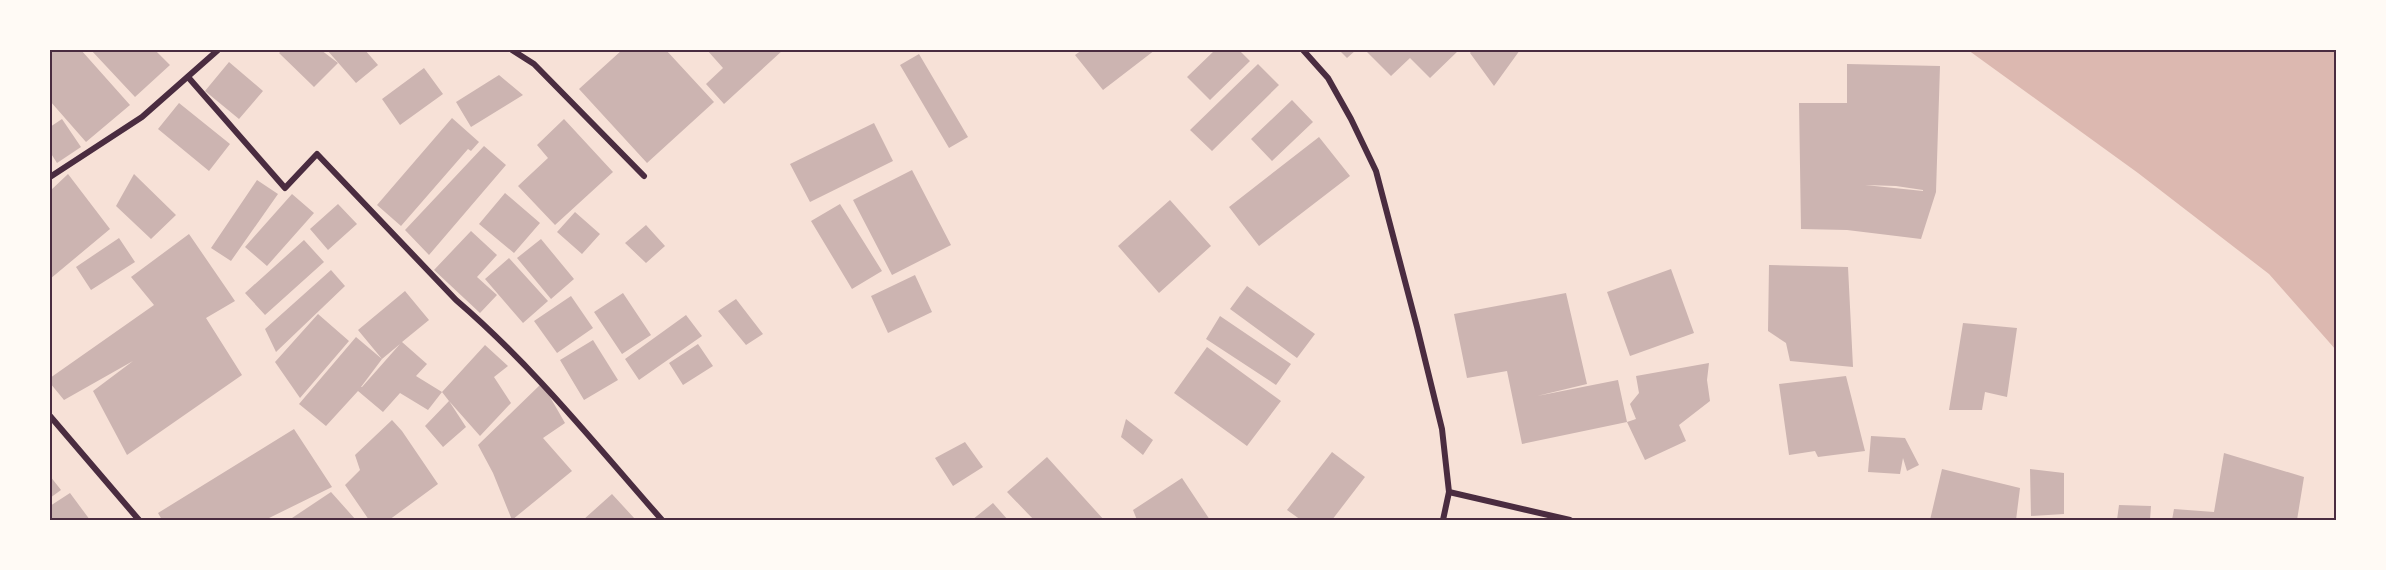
<svg xmlns="http://www.w3.org/2000/svg" width="2386" height="570" font-family="'Source Sans 3',sans-serif">
  <style>
    .water { fill: #dcb8b0 }
    .building { fill: #ccb4b1; fill-rule: evenodd }
    .lines { fill: none; stroke-linecap: round; stroke-linejoin: round }
    .minor { stroke: #4a2c40; stroke-width: 6 }
    .neatline { fill: none; stroke: #4a2c40; stroke-width: 2 }
  </style>
  <rect width="100%" height="100%" fill="#f7e1d7"/>
  <path class="water" d="M 1968,50 L 2336,50 L 2336,350 L 2269,274 L 2138,173 Z"/>
  <path class="building" d="M 50,50 L 81,50 L 130,105 L 86,142 L 50,101 Z
    M 91,50 L 155,50 L 170,65 L 135,97 Z
    M 282,50 L 321,50 L 338,63 L 314,87 L 279,53 Z
    M 327,50 L 365,50 L 378,65 L 356,83 Z
    M 622,50 L 666,50 L 714,102 L 647,163 L 579,89 Z
    M 707,50 L 783,50 L 724,104 L 706,84 L 723,68 Z
    M 1082,50 L 1155,50 L 1103,90 L 1075,55 Z
    M 1215,50 L 1239,50 L 1250,61 L 1210,100 L 1187,77 Z
    M 1339,50 L 1356,50 L 1347,58 Z
    M 1365,50 L 1459,50 L 1430,78 L 1410,58 L 1391,76 Z
    M 1472,50 L 1520,50 L 1494,86 L 1470,53 Z
    M 919,54 L 968,137 L 949,148 L 900,65 Z
    M 229,62 L 263,91 L 239,119 L 205,91 Z
    M 1258,64 L 1279,85 L 1212,151 L 1190,130 Z
    M 1847,64 L 1940,66 L 1936,192 L 1921,239 L 1847,230 L 1801,229 L 1799,103 L 1847,103 ZM 1865,185 L 1896,186 L 1923,190 L 1923,191 Z
    M 424,68 L 443,94 L 400,125 L 382,99 Z
    M 499,75 L 523,95 L 471,127 L 456,102 Z
    M 1292,100 L 1313,122 L 1272,161 L 1251,139 Z
    M 179,103 L 230,144 L 209,171 L 158,129 Z
    M 452,118 L 479,142 L 471,151 L 468,149 L 401,226 L 377,205 Z
    M 62,119 L 81,147 L 57,163 L 50,152 L 50,127 Z
    M 564,119 L 613,172 L 555,225 L 518,186 L 548,158 L 537,145 Z
    M 874,123 L 893,161 L 810,202 L 790,164 Z
    M 1319,137 L 1350,176 L 1259,246 L 1229,207 Z
    M 484,146 L 506,165 L 429,255 L 405,230 Z
    M 912,170 L 951,245 L 892,275 L 853,200 Z
    M 68,174 L 110,229 L 50,279 L 50,191 Z
    M 134,174 L 176,215 L 151,239 L 116,206 Z
    M 257,180 L 278,194 L 231,261 L 211,248 Z
    M 505,193 L 540,223 L 514,253 L 479,224 Z
    M 292,194 L 314,213 L 267,266 L 245,247 Z
    M 1170,200 L 1211,246 L 1159,293 L 1118,246 Z
    M 338,204 L 357,224 L 328,250 L 310,229 Z
    M 840,204 L 882,271 L 852,289 L 811,221 Z
    M 575,212 L 600,234 L 582,254 L 557,232 Z
    M 646,225 L 665,246 L 646,263 L 625,243 Z
    M 471,231 L 497,255 L 477,277 L 497,295 L 480,313 L 434,270 Z
    M 189,234 L 235,301 L 206,318 L 242,375 L 127,455 L 93,391 L 133,361 L 64,400 L 50,383 L 50,378 L 154,305 L 131,277 Z
    M 119,238 L 135,262 L 91,290 L 76,267 Z
    M 541,239 L 574,279 L 551,299 L 517,258 Z
    M 304,240 L 324,262 L 265,315 L 245,293 Z
    M 509,258 L 548,301 L 523,323 L 485,279 Z
    M 1769,265 L 1848,267 L 1853,367 L 1790,361 L 1786,343 L 1768,331 Z
    M 1671,269 L 1694,333 L 1630,356 L 1607,292 Z
    M 331,270 L 345,286 L 276,352 L 265,329 Z
    M 915,275 L 932,312 L 888,333 L 871,296 Z
    M 1247,286 L 1315,334 L 1297,358 L 1230,309 Z
    M 405,291 L 429,320 L 402,342 L 427,364 L 416,376 L 442,392 L 428,410 L 400,393 L 383,412 L 358,391 L 326,426 L 299,404 L 356,337 L 382,359 L 358,330 ZM 400,344 L 362,387 L 361,387 L 382,359 Z
    M 623,293 L 651,335 L 622,354 L 594,312 Z
    M 1566,293 L 1587,384 L 1537,396 L 1618,380 L 1627,422 L 1522,444 L 1507,371 L 1467,378 L 1454,314 Z
    M 571,296 L 593,328 L 557,353 L 534,321 Z
    M 736,299 L 763,334 L 746,345 L 718,311 Z
    M 318,314 L 349,341 L 300,398 L 275,362 Z
    M 686,315 L 702,336 L 639,380 L 625,359 Z
    M 1220,316 L 1291,364 L 1276,385 L 1206,339 Z
    M 1963,323 L 2017,328 L 2007,397 L 1985,392 L 1982,410 L 1949,410 Z
    M 593,340 L 618,380 L 584,400 L 560,360 Z
    M 698,344 L 713,366 L 683,385 L 669,363 Z
    M 485,345 L 508,366 L 494,377 L 511,403 L 480,436 L 449,401 L 466,427 L 443,447 L 425,426 L 449,401 L 442,392 Z
    M 1207,347 L 1281,401 L 1247,446 L 1174,393 Z
    M 1709,363 L 1707,380 L 1710,401 L 1679,425 L 1686,441 L 1645,460 L 1627,422 L 1636,419 L 1630,404 L 1639,393 L 1636,376 Z
    M 1846,376 L 1865,451 L 1818,457 L 1815,451 L 1789,455 L 1779,384 Z
    M 542,383 L 565,423 L 543,438 L 572,471 L 512,520 L 493,473 L 478,445 Z
    M 1126,419 L 1153,440 L 1143,455 L 1121,437 Z
    M 392,420 L 402,431 L 438,484 L 389,520 L 369,520 L 345,485 L 360,470 L 355,455 Z
    M 294,429 L 332,487 L 265,520 L 162,520 L 158,513 Z
    M 1871,436 L 1905,438 L 1919,465 L 1907,471 L 1903,458 L 1900,474 L 1868,472 Z
    M 965,442 L 983,467 L 953,486 L 935,458 Z
    M 1332,452 L 1365,477 L 1332,520 L 1301,520 L 1287,510 Z
    M 2224,453 L 2304,477 L 2297,520 L 2172,520 L 2174,509 L 2214,512 Z
    M 1047,457 L 1104,520 L 1034,520 L 1007,492 Z
    M 1942,469 L 2020,488 L 2016,520 L 1930,520 Z
    M 2030,469 L 2064,473 L 2064,514 L 2031,516 Z
    M 50,476 L 61,490 L 50,498 Z
    M 1182,478 L 1210,520 L 1137,520 L 1133,510 Z
    M 331,492 L 356,520 L 289,520 Z
    M 70,493 L 90,520 L 50,520 L 50,506 Z
    M 612,494 L 635,519 L 633,520 L 583,520 Z
    M 993,503 L 1008,520 L 972,520 Z
    M 2119,505 L 2151,506 L 2150,520 L 2117,520 Z"/>
  <g class="lines">
    <path class="minor" d="M 512,50 L 534,64 L 644,176
      M 1303,50 L 1328,78 L 1351,119 L 1376,171 L 1417,327 L 1442,429 L 1449,492 L 1443,520
      M 188,77 L 285,188 L 317,154 L 456,300 C 532,365 596,445 662,520
      M 50,177 L 142,117 L 218,50
      M 50,416 L 139,520
      M 1449,492 L 1570,520"/>
  </g>
  <rect width="2386" height="570" fill="none" stroke="#fffaf5" stroke-width="102"/>
  <rect x="51" y="51" width="2284" height="468" class="neatline"/>
</svg>
